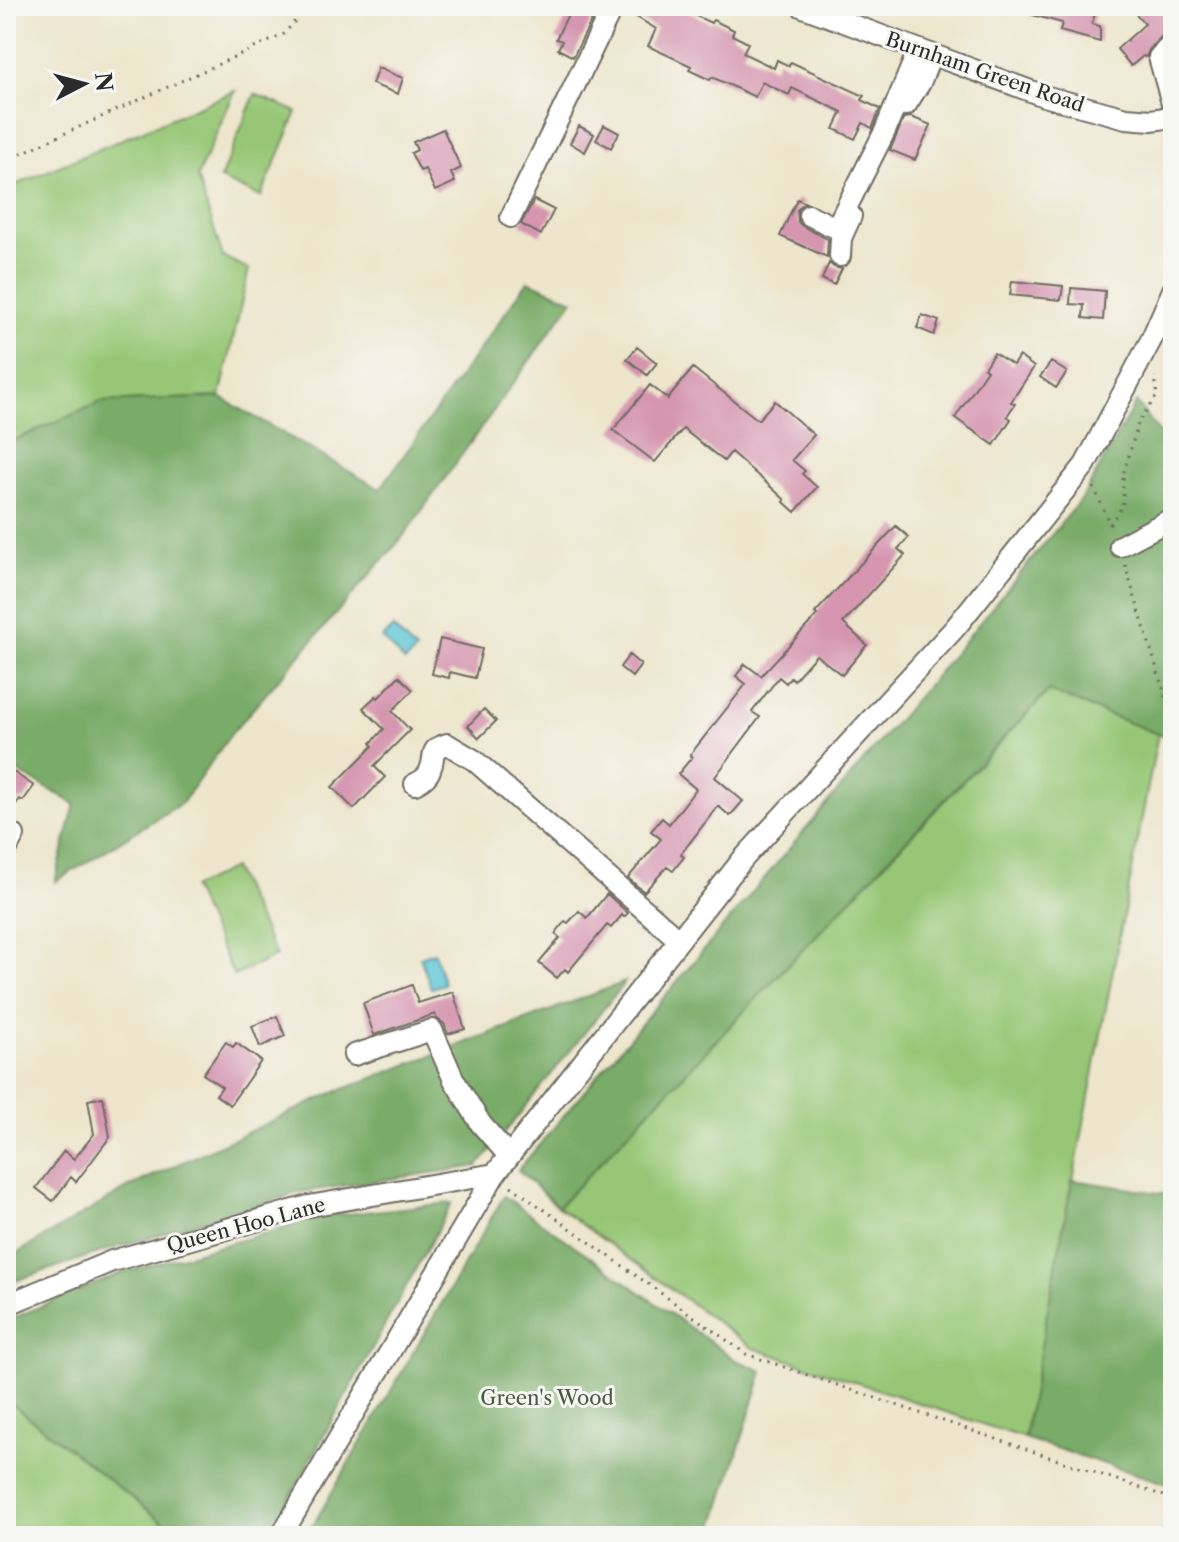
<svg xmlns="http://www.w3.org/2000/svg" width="1179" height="1542" font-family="'Libre Caslon Text',serif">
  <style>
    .green { fill: #97c776; stroke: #617950; stroke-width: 2 }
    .forest { fill: #79ac67; stroke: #526c49; stroke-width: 2 }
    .water { fill: #5bc6d6; stroke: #437880; stroke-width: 2 }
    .building { fill: #d696b0 }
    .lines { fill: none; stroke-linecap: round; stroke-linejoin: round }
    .minor-casing { stroke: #6f6c63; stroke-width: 24 }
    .path { stroke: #6f6c63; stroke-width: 3; stroke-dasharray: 2 6; stroke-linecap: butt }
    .minor { stroke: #fff; stroke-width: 20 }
    .labels { text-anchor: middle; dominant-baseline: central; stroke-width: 6; stroke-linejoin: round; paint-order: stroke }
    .street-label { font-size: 20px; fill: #2b2b2b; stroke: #f6f6f2 }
    .park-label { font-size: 20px; fill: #4b5a42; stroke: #f6f6f2 }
  </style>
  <rect width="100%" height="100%" fill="#f6f6f2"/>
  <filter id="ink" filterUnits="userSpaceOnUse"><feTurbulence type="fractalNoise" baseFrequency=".0125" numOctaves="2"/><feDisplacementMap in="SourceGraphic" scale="16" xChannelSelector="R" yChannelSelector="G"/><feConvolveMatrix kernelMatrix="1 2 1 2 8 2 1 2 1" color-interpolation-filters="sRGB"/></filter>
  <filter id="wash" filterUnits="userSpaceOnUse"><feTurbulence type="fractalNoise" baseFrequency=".006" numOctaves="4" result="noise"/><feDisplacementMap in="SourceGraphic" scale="32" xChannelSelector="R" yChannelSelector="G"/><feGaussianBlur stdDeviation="1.8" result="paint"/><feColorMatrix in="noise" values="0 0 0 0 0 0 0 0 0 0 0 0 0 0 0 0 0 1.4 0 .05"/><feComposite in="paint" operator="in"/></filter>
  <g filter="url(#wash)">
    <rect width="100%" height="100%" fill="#ede6cc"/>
    <path class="green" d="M 235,91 L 197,177 L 223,257 L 249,269 L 220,397 L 101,402 L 6,444 L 6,189 Z
      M 255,94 L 297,112 L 261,197 L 220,179 Z
      M 1049,691 L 1158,734 L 1024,1438 L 753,1348 L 558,1207 Z
      M 233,868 L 276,956 L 234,976 L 192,888 Z
      M 6,1398 L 18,1409 L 181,1536 L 6,1536 Z"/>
    <path class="forest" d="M 528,281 L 573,300 L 402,538 L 231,734 L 183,802 L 55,882 L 75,804 L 6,765 L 6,444 L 101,402 L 220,397 L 380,489 Z
      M 1136,402 L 1173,451 L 1173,740 L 1048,691 L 558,1207 L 518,1170 L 958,649 L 1083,497 Z
      M 625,982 L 478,1166 L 301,1192 L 107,1250 L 6,1284 L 6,1260 L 131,1186 L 333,1093 Z
      M 1072,1180 L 1173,1195 L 1173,1486 L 1024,1438 Z
      M 504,1196 L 736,1360 L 763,1371 L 711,1536 L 321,1536 L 310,1530 Z
      M 452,1203 L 278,1519 L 267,1536 L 181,1536 L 18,1409 L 6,1398 L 6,1321 L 119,1274 L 327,1216 Z"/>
    <path class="water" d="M 393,628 L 416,651 L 405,662 L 382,638 Z
      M 434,952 L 444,984 L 431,988 L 420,957 Z"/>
    <g id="blocks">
      <path class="building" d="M 572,6 L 599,6 L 573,57 L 558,49 L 562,41 L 556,39 Z
        M 626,6 L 675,6 L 711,23 L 713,20 L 734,30 L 732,35 L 748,43 L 743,53 L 774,68 L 777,60 L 789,66 L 791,62 L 864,96 L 862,100 L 880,109 L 873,126 L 872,128 L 863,123 L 855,139 L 834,129 L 842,112 L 792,88 L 789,95 L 762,82 L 755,97 L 712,77 L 710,80 L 689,70 L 691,66 L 648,46 L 656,29 L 625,10 Z
        M 1019,6 L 1081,6 L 1096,10 L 1092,24 L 1100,26 L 1100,42 L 1060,31 L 1062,23 L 1018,11 Z
        M 1145,6 L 1164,6 L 1173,17 L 1173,30 L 1164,34 L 1150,48 L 1146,57 L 1143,56 L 1131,66 L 1117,49 L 1145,24 L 1136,14 Z
        M 378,68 L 403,78 L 398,94 L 372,84 Z
        M 911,117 L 931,125 L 915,160 L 890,150 L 904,118 Z
        M 604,125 L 619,133 L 611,148 L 596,140 Z
        M 579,126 L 594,134 L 585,152 L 570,143 Z
        M 443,129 L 461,168 L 451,173 L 455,182 L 435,191 L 425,169 L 420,171 L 411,153 L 417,150 L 413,142 Z
        M 797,199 L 806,203 L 801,205 L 797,210 L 798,222 L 802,226 L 828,239 L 827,257 L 780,236 Z
        M 534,200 L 554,210 L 541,235 L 521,224 Z
        M 829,263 L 834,267 L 842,269 L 834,285 L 822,279 Z
        M 1012,281 L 1063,286 L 1061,300 L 1010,295 Z
        M 1071,288 L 1105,291 L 1103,320 L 1083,318 L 1084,305 L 1070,304 Z
        M 922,315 L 939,321 L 934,335 L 917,328 Z
        M 637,347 L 657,363 L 647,375 L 627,359 Z
        M 994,353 L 1013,365 L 1019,356 L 1034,367 L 1011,402 L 1015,404 L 1007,416 L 1011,419 L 994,445 L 955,418 L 987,370 L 984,368 Z
        M 1051,362 L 1067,372 L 1056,388 L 1040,377 Z
        M 693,368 L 758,420 L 775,401 L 814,435 L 792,460 L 805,471 L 802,474 L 817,487 L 795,512 L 784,502 L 785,500 L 771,487 L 731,452 L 724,461 L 683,429 L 655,462 L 613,430 L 650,385 L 668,399 Z
        M 896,526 L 909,537 L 898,549 L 905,555 L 843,623 L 867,645 L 842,675 L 816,655 L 794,680 L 791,677 L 786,683 L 779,677 L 752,712 L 760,717 L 715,777 L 743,801 L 730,816 L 718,806 L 681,854 L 684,857 L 673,871 L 667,867 L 644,892 L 628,878 L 661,839 L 651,831 L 662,818 L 669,824 L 696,789 L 678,774 L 692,757 L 690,755 L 746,684 L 736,676 L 745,664 L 761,676 L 817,615 L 815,613 Z
        M 440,639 L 482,649 L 475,678 L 450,672 L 449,678 L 432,674 Z
        M 629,655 L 641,665 L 632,677 L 620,667 Z
        M 399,676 L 413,690 L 392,711 L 410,730 L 374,766 L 385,777 L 354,809 L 332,787 L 373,746 L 371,743 L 384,729 L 363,708 L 376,696 L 378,698 Z
        M 484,709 L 496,721 L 479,738 L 468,726 Z
        M 6,767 L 34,786 L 23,801 L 20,799 L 6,818 Z
        M 607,894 L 628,913 L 624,917 L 622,915 L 611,928 L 607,925 L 568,972 L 565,969 L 557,978 L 539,963 L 560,938 L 555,934 L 565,921 L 568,923 L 579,911 L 587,918 Z
        M 412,985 L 418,1003 L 453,992 L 465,1029 L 448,1034 L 444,1024 L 436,1018 L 435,1014 L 374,1035 L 363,1003 Z
        M 277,1016 L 285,1036 L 260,1047 L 252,1026 Z
        M 226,1042 L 233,1047 L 236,1043 L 261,1061 L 230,1105 L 216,1095 L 222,1087 L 203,1074 Z
        M 103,1097 L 110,1137 L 76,1182 L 71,1177 L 53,1201 L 36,1188 L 64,1151 L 74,1159 L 94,1134 L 88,1100 Z"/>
    </g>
  </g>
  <g filter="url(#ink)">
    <use href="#blocks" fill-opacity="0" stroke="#6f6c63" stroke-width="2"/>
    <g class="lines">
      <defs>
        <path id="minor" d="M 801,6 L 1044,96 L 1126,118 L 1151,120 L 1173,117
          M 1173,43 L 1159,57 L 1173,107
          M 906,105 L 920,83 L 931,55
          M 809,215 L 836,228 L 885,131 L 918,51
          M 511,217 L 613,6
          M 840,256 L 841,238 L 851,216
          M 1120,546 L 1173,518
          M 415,784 C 421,781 428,777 430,770 C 437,755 427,750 447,744 L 474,760 L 679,940
          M 6,850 L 14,835
          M 354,1055 L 432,1030 L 454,1080 L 481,1124 L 509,1156
          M 6,1305 L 112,1261 L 309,1206 L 495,1174
          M 281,1536 L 495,1174 L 743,859 L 955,628 L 1085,465 L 1151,340 L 1173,290"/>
      </defs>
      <use href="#minor" class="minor-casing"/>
      <path class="path" d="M 6,160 L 283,35 L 308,6
        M 1094,487 L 1111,527
        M 1110,524 L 1123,505 L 1123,475 L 1139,421 L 1157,396 L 1155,376
        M 1125,565 L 1168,705 L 1173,711
        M 511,1186 L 746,1354 L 1173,1499"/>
      <use href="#minor" class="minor"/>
    </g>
  </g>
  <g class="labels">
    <g class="street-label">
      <text transform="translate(985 72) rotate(19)">Burnham Green Road</text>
      <text transform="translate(246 1225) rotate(-15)">Queen Hoo Lane</text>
    </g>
    <g class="park-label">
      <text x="547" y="1398">Green's Wood</text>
    </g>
  </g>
  <rect width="1179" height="1542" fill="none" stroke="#f6f6f2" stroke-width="32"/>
  <g transform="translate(84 84) rotate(84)" stroke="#f6f6f2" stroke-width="6" paint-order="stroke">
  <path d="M0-6L14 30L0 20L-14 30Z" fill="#2b2b2b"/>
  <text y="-12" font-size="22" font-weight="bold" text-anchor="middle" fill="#2b2b2b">N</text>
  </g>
</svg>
